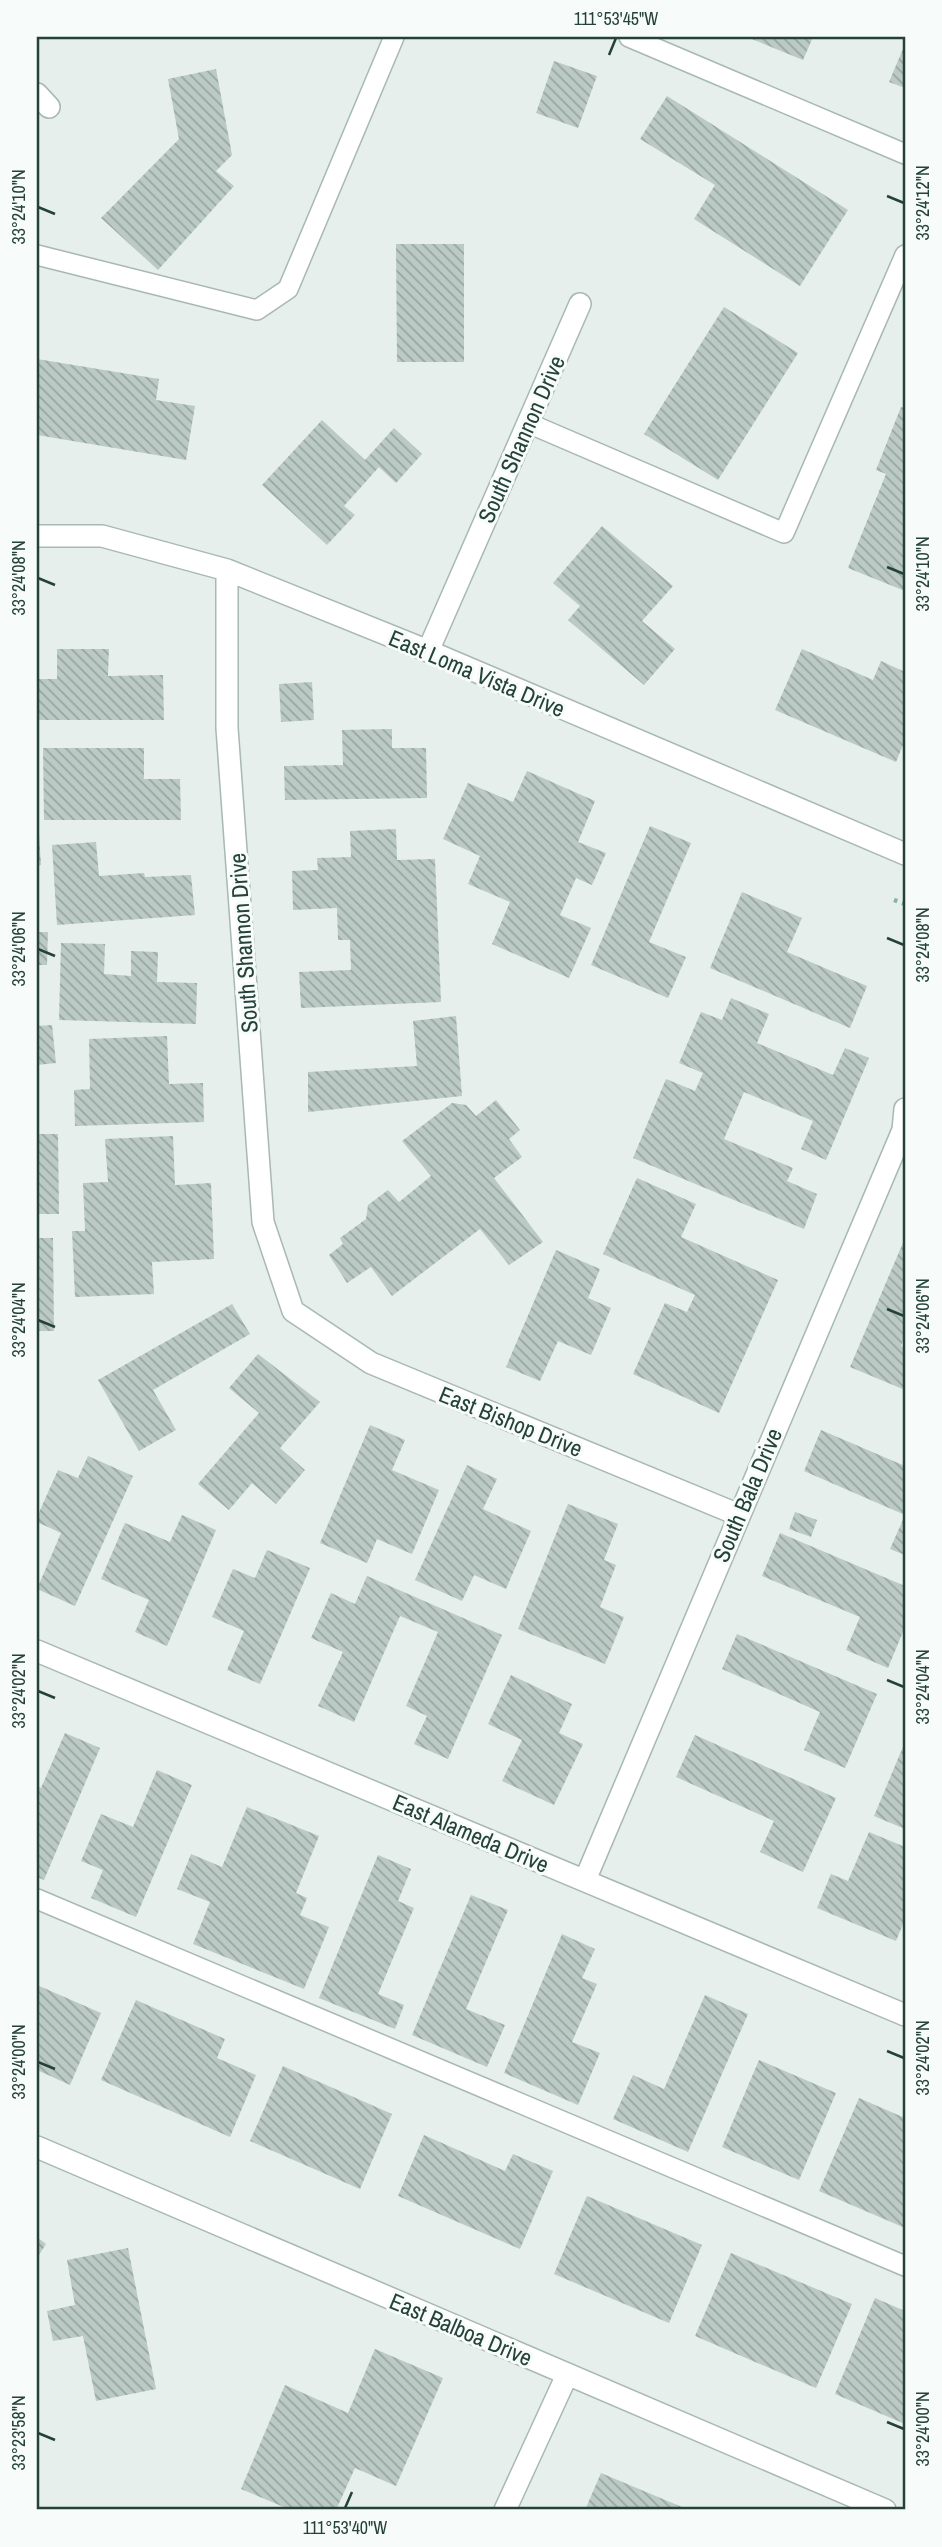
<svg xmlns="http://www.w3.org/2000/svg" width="942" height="2547" font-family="'Archivo Narrow',sans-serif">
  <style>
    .building { fill: url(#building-back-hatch) }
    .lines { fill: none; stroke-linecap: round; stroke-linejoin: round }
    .service-casing { stroke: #a8b8b2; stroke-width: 22 }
    .minor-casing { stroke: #a8b8b2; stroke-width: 24 }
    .path { stroke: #86b3a5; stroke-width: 4.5; stroke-dasharray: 3.5 5; stroke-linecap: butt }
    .service { stroke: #fff; stroke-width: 19 }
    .minor { stroke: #fff; stroke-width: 21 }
    .ticks { fill: none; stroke: #24423a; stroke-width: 2.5 }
    .labels { text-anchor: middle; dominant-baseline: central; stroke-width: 6; stroke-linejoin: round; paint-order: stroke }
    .street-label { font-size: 23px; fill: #24423a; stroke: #f7fbf9 }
    .neatline { fill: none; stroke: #24423a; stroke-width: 2.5 }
    .ticks-label { font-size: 18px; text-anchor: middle; fill: #24423a }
  </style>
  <defs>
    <pattern id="building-back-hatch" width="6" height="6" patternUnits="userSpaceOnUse" patternTransform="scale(1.75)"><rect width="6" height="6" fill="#bbcac4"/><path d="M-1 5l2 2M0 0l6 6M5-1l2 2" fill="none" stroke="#98a6a0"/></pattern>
  </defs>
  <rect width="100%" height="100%" fill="#e6efeb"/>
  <path class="building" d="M 747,37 L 813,37 L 803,60 Z
    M 905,44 L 905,88 L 889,82 Z
    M 554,61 L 597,76 L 578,128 L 536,113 Z
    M 216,69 L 232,155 L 216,171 L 234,186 L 158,270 L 101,218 L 179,139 L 168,79 Z
    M 667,96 L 848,210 L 800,286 L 694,219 L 715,185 L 640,139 Z
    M 396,244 L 464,244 L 464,362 L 397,362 Z
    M 724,307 L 798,353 L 718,480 L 644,434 Z
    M 37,359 L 159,379 L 156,400 L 195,406 L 186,460 L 37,435 Z
    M 901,407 L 905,408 L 905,591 L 848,568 L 886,474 L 876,470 Z
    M 322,420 L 365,460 L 394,428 L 422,454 L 396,483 L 379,467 L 344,506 L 355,515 L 327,545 L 262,485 Z
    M 602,526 L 673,586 L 642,621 L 675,649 L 644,685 L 568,620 L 580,606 L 553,583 Z
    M 57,649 L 109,649 L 108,676 L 163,675 L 164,720 L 37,720 L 37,679 L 57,679 Z
    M 802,649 L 873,680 L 881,661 L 905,672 L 905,740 L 896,762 L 775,710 Z
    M 312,682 L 314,720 L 281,722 L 279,684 Z
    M 392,729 L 392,748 L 426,748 L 427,798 L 285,800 L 284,766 L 343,765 L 342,730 Z
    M 43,748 L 144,748 L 144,779 L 180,779 L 181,820 L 44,820 Z
    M 527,771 L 595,801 L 578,842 L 606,853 L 592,885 L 576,878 L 560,915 L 591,928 L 569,978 L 492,944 L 510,902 L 468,884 L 480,856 L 443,839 L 468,783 L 513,802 Z
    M 650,826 L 691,843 L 649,942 L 686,957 L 668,998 L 591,965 Z
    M 396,829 L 397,860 L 435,859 L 441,1002 L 301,1008 L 299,972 L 351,970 L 350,940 L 338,940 L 337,908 L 293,910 L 292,871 L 318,870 L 317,858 L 351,857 L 350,831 Z
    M 37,834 L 39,834 L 41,865 L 37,866 Z
    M 96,842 L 99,876 L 144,873 L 145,877 L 191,875 L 195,915 L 57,925 L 52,845 Z
    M 742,892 L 802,918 L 787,952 L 867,986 L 850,1028 L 710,968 Z
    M 37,932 L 48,932 L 47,965 L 37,965 Z
    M 61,943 L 105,944 L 104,974 L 131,976 L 131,951 L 158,952 L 157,982 L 197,983 L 196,1024 L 59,1020 Z
    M 731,998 L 769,1014 L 757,1043 L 833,1075 L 845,1048 L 869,1058 L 826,1160 L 801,1149 L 813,1121 L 744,1092 L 724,1139 L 793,1168 L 787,1181 L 817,1194 L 804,1229 L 633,1158 L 666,1079 L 695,1091 L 703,1073 L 679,1063 L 701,1012 L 722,1020 Z
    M 456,1016 L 462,1096 L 308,1112 L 308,1072 L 417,1066 L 413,1021 Z
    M 52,1025 L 56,1063 L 37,1065 L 37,1026 Z
    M 167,1036 L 169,1084 L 203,1083 L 204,1122 L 75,1126 L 74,1090 L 90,1089 L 89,1039 Z
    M 496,1100 L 520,1130 L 509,1139 L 522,1157 L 494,1178 L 543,1242 L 509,1265 L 480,1229 L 392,1296 L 371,1267 L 347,1283 L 329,1255 L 343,1244 L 340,1238 L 366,1219 L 368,1205 L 388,1190 L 399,1202 L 431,1176 L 402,1141 L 452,1103 L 466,1105 L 476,1116 Z
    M 37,1134 L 58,1134 L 59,1214 L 37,1214 Z
    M 173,1136 L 175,1185 L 211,1183 L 214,1259 L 152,1262 L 154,1294 L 75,1297 L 72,1231 L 85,1231 L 83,1183 L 108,1182 L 105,1139 Z
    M 637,1178 L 696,1204 L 681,1237 L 778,1280 L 719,1413 L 633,1374 L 665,1303 L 687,1312 L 695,1295 L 603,1254 Z
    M 37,1238 L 53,1238 L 54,1331 L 37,1331 Z
    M 905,1238 L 905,1336 L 901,1346 L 905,1348 L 905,1390 L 850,1367 Z
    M 556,1250 L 600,1269 L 588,1298 L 611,1308 L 591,1355 L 558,1341 L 540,1381 L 506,1367 Z
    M 232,1304 L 250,1334 L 153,1390 L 176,1430 L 139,1451 L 98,1380 Z
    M 258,1354 L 320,1402 L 280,1448 L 305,1470 L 276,1504 L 252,1483 L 229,1510 L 198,1484 L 259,1413 L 229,1388 Z
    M 370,1425 L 405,1440 L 392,1470 L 439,1490 L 412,1554 L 377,1539 L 367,1563 L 320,1543 Z
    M 821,1430 L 905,1466 L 905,1555 L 890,1549 L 905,1515 L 804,1471 Z
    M 88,1456 L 133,1476 L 75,1606 L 37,1589 L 61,1533 L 37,1522 L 37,1517 L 58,1470 L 78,1478 Z
    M 467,1465 L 497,1479 L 483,1509 L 531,1531 L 506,1589 L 474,1575 L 462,1601 L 415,1580 Z
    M 568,1504 L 618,1524 L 604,1560 L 616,1565 L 600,1607 L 624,1617 L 605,1664 L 518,1629 Z
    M 795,1512 L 817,1520 L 811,1537 L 789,1529 Z
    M 182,1515 L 216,1530 L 167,1646 L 135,1632 L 149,1600 L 101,1579 L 125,1523 L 170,1542 Z
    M 780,1533 L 905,1586 L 905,1627 L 888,1668 L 846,1650 L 860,1617 L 762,1576 Z
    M 267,1550 L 310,1568 L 260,1684 L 227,1670 L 244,1631 L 212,1617 L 233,1569 L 255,1578 Z
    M 367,1576 L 502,1635 L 448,1759 L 414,1744 L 427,1716 L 406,1706 L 438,1632 L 400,1616 L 354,1722 L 318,1706 L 343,1652 L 311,1638 L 331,1593 L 355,1604 Z
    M 737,1634 L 877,1694 L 845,1768 L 804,1750 L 820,1712 L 722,1669 Z
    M 511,1675 L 572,1704 L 559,1733 L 583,1744 L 554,1805 L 502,1781 L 522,1740 L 488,1724 Z
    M 65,1733 L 100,1748 L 44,1880 L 37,1877 L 37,1786 L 41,1788 Z
    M 695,1735 L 836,1798 L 803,1872 L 760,1852 L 774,1821 L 676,1777 Z
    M 905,1742 L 905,1829 L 874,1816 Z
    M 157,1770 L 192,1785 L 136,1917 L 91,1898 L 103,1870 L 81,1861 L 101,1814 L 133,1827 Z
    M 247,1807 L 319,1836 L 296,1893 L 307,1898 L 300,1915 L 329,1927 L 304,1989 L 193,1944 L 210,1902 L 177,1889 L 191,1854 L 222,1867 Z
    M 869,1832 L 905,1847 L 905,1919 L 896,1941 L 817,1908 L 831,1874 L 848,1881 Z
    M 378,1855 L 411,1869 L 398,1901 L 414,1908 L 378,1994 L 404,2005 L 395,2029 L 319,1998 Z
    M 471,1895 L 508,1910 L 466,2009 L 505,2025 L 487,2067 L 412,2035 Z
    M 562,1934 L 595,1949 L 582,1978 L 597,1984 L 572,2042 L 600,2053 L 578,2105 L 504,2073 Z
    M 37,1985 L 101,2013 L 70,2085 L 37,2070 Z
    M 705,1995 L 748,2014 L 688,2152 L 613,2119 L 633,2075 L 664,2089 Z
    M 136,2000 L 225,2039 L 217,2058 L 256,2075 L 230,2137 L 101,2080 Z
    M 759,2060 L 836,2093 L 799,2180 L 722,2147 Z
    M 283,2066 L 392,2114 L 360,2189 L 250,2141 Z
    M 859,2098 L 905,2118 L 905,2228 L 819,2191 Z
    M 424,2135 L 505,2171 L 513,2154 L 553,2171 L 520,2249 L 398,2196 Z
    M 587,2196 L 702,2245 L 669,2323 L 554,2274 Z
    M 37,2237 L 46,2244 L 37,2258 Z
    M 128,2248 L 156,2389 L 96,2401 L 83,2336 L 53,2341 L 47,2311 L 75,2305 L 67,2260 Z
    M 731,2253 L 852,2304 L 816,2388 L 695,2336 Z
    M 875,2298 L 905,2311 L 905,2424 L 835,2394 Z
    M 375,2349 L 443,2378 L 396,2486 L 355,2468 L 336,2510 L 291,2510 L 241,2489 L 285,2385 L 348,2413 Z
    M 601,2473 L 689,2510 L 585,2510 Z"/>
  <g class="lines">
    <defs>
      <path id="service" d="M 629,37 L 905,154
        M 37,255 L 257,310 L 288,289 L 394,37
        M 528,423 L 784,533 L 905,255
        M 37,1899 L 905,2266"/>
      <path id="minor" d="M 37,94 L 49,107
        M 37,536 L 102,536 L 227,570 L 428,651 L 905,854
        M 227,570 L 227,728 L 263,1222 L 293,1311 L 371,1363 L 739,1515
        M 428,651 L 580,304
        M 37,1651 L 905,2015
        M 585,1880 L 903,1130 L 905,1109
        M 37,2147 L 885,2510
        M 505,2510 L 567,2375"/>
    </defs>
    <use href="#service" class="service-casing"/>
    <use href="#minor" class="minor-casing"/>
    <path class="path" d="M 894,900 L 905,904"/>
    <use href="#service" class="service"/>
    <use href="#minor" class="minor"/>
  </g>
  <path class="ticks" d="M 609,55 L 616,38M 887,196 L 904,203M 38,207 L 55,214M 887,567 L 904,574M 38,578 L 55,585M 887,938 L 904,945M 38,949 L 55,956M 887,1309 L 904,1316M 38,1320 L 55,1327M 887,1680 L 904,1687M 38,1691 L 55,1698M 887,2051 L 904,2058M 38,2062 L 55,2069M 887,2422 L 904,2429M 38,2433 L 55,2440M 345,2508 L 352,2492"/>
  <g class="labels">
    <g class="street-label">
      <text transform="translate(521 439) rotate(-66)">South Shannon Drive</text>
      <text transform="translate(477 673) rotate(23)">East Loma Vista Drive</text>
      <text transform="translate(243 943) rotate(-94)">South Shannon Drive</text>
      <text transform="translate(511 1421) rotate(22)">East Bishop Drive</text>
      <text transform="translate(747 1495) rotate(-67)">South Bala Drive</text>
      <text transform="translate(471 1833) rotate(23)">East Alameda Drive</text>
      <text transform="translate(461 2329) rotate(23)">East Balboa Drive</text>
    </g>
  </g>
  <rect width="942" height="2547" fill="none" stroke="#f7fbf9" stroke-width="77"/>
  <rect x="38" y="38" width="866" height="2470" class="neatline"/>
  <g class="ticks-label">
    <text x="616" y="25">111°53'45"W</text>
    <text transform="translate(923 203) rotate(-90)" y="6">33°24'12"N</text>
    <text transform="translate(19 207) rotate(-90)" y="6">33°24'10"N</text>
    <text transform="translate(923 574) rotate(-90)" y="6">33°24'10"N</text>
    <text transform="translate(19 578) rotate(-90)" y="6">33°24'08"N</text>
    <text transform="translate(923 945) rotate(-90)" y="6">33°24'08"N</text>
    <text transform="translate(19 949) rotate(-90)" y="6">33°24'06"N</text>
    <text transform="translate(923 1316) rotate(-90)" y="6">33°24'06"N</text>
    <text transform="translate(19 1320) rotate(-90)" y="6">33°24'04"N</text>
    <text transform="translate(923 1687) rotate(-90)" y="6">33°24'04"N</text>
    <text transform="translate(19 1691) rotate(-90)" y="6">33°24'02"N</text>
    <text transform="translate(923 2058) rotate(-90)" y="6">33°24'02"N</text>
    <text transform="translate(19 2062) rotate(-90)" y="6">33°24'00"N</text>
    <text transform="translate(923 2429) rotate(-90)" y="6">33°24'00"N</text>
    <text transform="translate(19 2433) rotate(-90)" y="6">33°23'58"N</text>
    <text x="345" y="2534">111°53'40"W</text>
  </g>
</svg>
